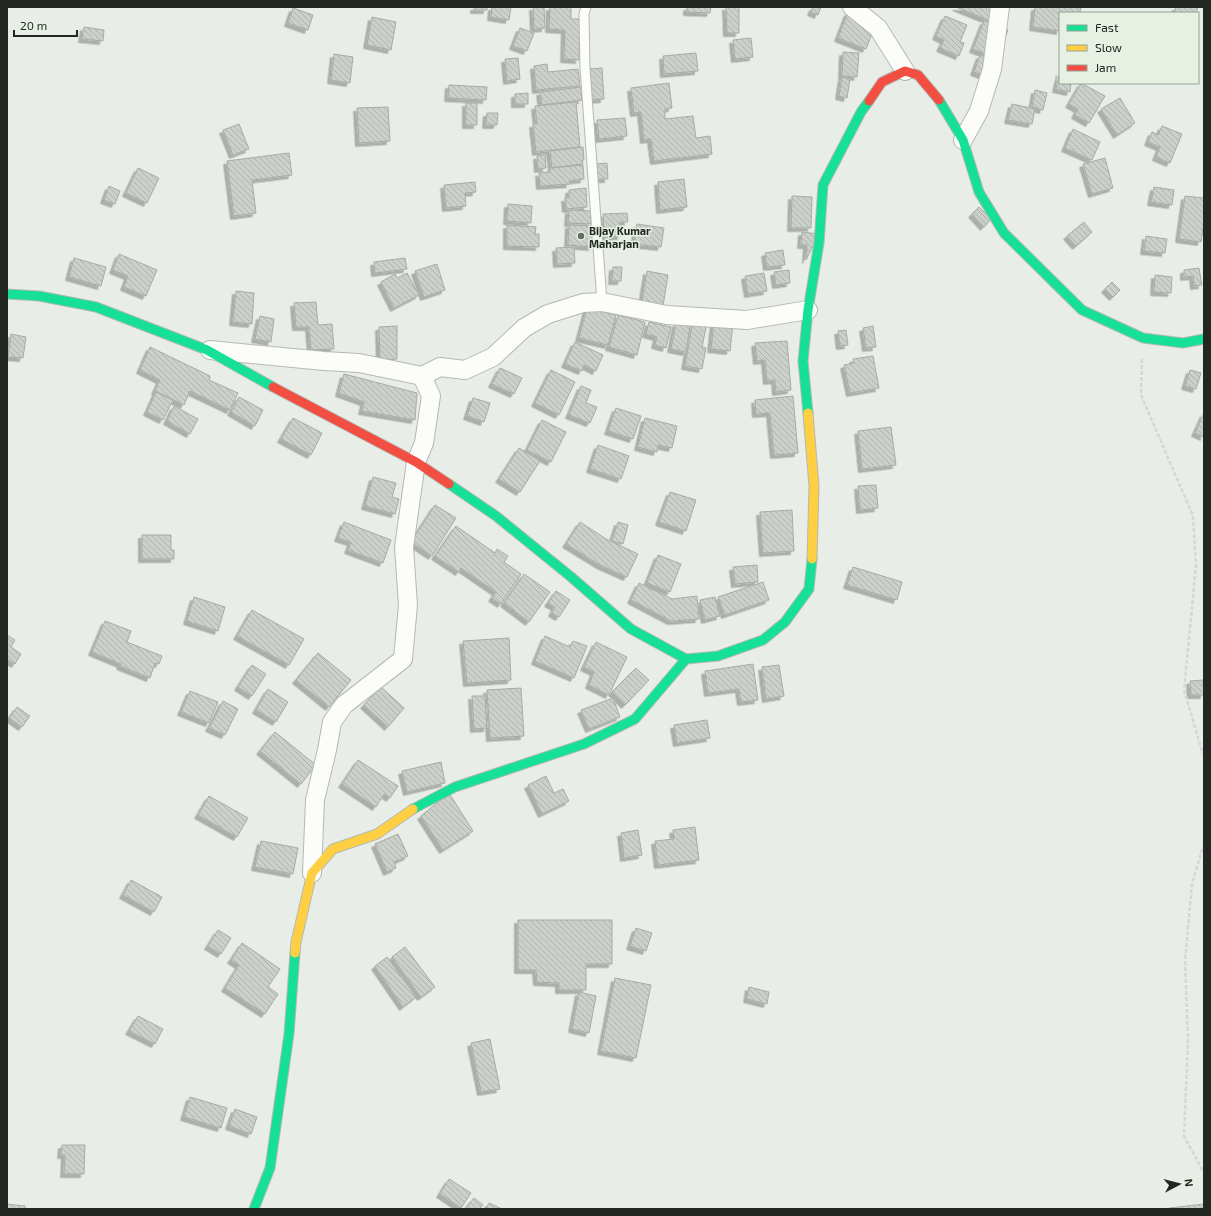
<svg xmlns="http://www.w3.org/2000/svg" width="1211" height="1216" font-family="'Exo 2',sans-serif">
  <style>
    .building { fill: url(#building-back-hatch); stroke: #a7aba7; filter: url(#shadow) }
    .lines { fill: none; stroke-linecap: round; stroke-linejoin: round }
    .lane-casing { stroke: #b4b9b3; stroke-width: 11 }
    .street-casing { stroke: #b4b9b3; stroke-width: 20 }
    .fast-casing { stroke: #b4b9b3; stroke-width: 11 }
    .slow-casing { stroke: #b4b9b3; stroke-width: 11 }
    .jam-casing { stroke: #b4b9b3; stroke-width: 11 }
    .path { stroke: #d5d7d5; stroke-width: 2.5; stroke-dasharray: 4 2; stroke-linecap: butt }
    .lane { stroke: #fcfcfb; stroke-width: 9 }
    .street { stroke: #fcfcfb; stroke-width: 18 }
    .fast { stroke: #16e098; stroke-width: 9 }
    .slow { stroke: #ffcf43; stroke-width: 9 }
    .jam { stroke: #f24e42; stroke-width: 9 }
    .poi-dot { fill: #686d67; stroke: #e6f1e4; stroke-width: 1.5 }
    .labels { text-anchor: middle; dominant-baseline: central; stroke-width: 3; stroke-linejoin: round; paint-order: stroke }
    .poi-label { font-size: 11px; font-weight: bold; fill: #232722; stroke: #e6f1e4; text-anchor: start }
  </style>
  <defs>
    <pattern id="building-back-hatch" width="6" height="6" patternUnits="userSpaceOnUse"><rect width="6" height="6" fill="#cbd0ca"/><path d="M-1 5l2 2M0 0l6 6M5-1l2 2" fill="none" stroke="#aeb3ad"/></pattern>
    <filter id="shadow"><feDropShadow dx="-3.5" dy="3.5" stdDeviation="0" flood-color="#0004"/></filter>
  </defs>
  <rect width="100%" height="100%" fill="#e8eee7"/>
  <path class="building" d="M 474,7 L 487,7 L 487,10 L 474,10 Z
    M 492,7 L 511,7 L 509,20 L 491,17 Z
    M 533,7 L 544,7 L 545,28 L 534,29 Z
    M 550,7 L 571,7 L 571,19 L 580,19 L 579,60 L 564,59 L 565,30 L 549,29 Z
    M 687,7 L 711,7 L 710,13 L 687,12 Z
    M 726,7 L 739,7 L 739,33 L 727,33 Z
    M 813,7 L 821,7 L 818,15 L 811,12 Z
    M 956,7 L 998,7 L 993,22 Z
    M 1035,7 L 1074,7 L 1081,8 L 1080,13 L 1060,13 L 1060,31 L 1033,27 Z
    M 1176,7 L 1198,7 L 1196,13 L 1174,13 Z
    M 293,8 L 313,15 L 308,30 L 288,23 Z
    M 848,12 L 876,23 L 866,49 L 838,38 Z
    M 945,16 L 967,25 L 960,42 L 964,43 L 959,56 L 940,48 L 944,40 L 936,36 Z
    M 372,17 L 396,22 L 391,50 L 367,45 Z
    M 984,21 L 1008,30 L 997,58 L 973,49 Z
    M 84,27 L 104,30 L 103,41 L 82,39 Z
    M 520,28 L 534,33 L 527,51 L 513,46 Z
    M 751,38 L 753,57 L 735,59 L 733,40 Z
    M 843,52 L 859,53 L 857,77 L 842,76 Z
    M 696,53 L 698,71 L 664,74 L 663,56 Z
    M 334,54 L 353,57 L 350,83 L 331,80 Z
    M 980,55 L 994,60 L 988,77 L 974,72 Z
    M 518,58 L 520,79 L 507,81 L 505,59 Z
    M 547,64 L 548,72 L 578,69 L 580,86 L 536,90 L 534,66 Z
    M 602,68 L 604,99 L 591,100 L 588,69 Z
    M 1060,72 L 1060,83 L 1071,83 L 1070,92 L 1056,89 Z
    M 842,77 L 850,79 L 847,98 L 839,96 Z
    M 669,83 L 672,108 L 665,109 L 665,119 L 693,116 L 696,138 L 710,136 L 712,154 L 654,161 L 651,139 L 644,140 L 641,112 L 634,113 L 631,88 Z
    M 1081,83 L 1105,96 L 1089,123 L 1075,115 L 1078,109 L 1069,104 Z
    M 449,85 L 487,87 L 486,100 L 448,98 Z
    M 581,87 L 582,100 L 542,105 L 540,92 Z
    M 1035,90 L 1047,93 L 1043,110 L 1032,107 Z
    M 528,93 L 528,104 L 515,104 L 515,94 Z
    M 1120,98 L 1135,123 L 1117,135 L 1101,109 Z
    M 576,102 L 580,147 L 536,152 L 533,124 L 537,124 L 535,106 Z
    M 466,103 L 477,103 L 477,125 L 466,125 Z
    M 1012,104 L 1035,109 L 1032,124 L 1008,120 Z
    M 388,107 L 390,141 L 359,143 L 357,108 Z
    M 487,113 L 498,113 L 497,125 L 486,125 Z
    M 625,118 L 627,136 L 599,139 L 597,120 Z
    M 239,124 L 249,149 L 233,155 L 223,130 Z
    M 1162,126 L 1182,134 L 1170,163 L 1156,157 L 1160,147 L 1148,142 L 1152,132 L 1158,135 Z
    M 1073,129 L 1100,142 L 1092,160 L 1065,148 Z
    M 583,147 L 584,160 L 582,160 L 583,164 L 552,168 L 550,151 Z
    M 289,153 L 292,175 L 252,180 L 256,213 L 234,216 L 227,161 Z
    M 545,155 L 546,168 L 538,169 L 537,156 Z
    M 1105,158 L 1113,188 L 1092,194 L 1083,164 Z
    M 607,163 L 608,179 L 596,179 L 595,164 Z
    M 583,165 L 584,179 L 569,181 L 570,184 L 540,186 L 539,173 L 550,172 L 550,168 Z
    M 138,168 L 159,178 L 147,203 L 126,193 Z
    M 684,179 L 687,207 L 660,210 L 658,182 Z
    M 475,182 L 476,192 L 465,193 L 466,206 L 446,208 L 444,185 Z
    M 109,186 L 120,191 L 115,204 L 104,200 Z
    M 1154,187 L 1174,190 L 1172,205 L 1151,202 Z
    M 586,188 L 587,207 L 566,209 L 565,198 L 569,198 L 569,190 Z
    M 792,196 L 812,197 L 811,228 L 791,228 Z
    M 1185,196 L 1204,198 L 1204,223 L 1201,242 L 1179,239 Z
    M 508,204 L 532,206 L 531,223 L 507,221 Z
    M 979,207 L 991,219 L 984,227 L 972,214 Z
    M 569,210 L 591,211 L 591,224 L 568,223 Z
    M 627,213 L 628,222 L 620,222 L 621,236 L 604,237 L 603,214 Z
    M 1084,222 L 1092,232 L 1076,246 L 1067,236 Z
    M 637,224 L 664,228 L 661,247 L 634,244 Z
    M 507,225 L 536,227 L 535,234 L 539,234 L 539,247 L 507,246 Z
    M 569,225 L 593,226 L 592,247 L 568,245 Z
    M 802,232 L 819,234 L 806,260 L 807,245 L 801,245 Z
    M 1146,236 L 1167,239 L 1165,253 L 1144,251 Z
    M 574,247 L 575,263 L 557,264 L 556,248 Z
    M 783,250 L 785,265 L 767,267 L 765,253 Z
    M 119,254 L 157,270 L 146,296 L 124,287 L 128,276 L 113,270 Z
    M 74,258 L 106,267 L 101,286 L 69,277 Z
    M 405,258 L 407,269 L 375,273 L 374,262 Z
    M 437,264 L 445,290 L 424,297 L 415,271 Z
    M 613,267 L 622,267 L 621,281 L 612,281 Z
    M 1199,268 L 1202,285 L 1194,286 L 1193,276 L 1184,277 L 1184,270 Z
    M 789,270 L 790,283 L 776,285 L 774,272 Z
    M 647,271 L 668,275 L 663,306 L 642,302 Z
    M 407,273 L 419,295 L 394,308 L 381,282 L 395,274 L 397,278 Z
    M 764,273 L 767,291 L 748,294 L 745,276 Z
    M 1155,275 L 1172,277 L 1171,293 L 1154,292 Z
    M 1112,282 L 1120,290 L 1113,297 L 1105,289 Z
    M 236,291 L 254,293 L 252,324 L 233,322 Z
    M 316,302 L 318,325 L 332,324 L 334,349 L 311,350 L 309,327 L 296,327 L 294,303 Z
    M 587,308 L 616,315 L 608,345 L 579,338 Z
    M 618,315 L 645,322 L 637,355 L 609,347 Z
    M 260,316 L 274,319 L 271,342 L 255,339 Z
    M 693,320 L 707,323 L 702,347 L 706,348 L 702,369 L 685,366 Z
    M 714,321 L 733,323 L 730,351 L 711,349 Z
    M 649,322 L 671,327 L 666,348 L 655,345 L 657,337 L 646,334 Z
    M 676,323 L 690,326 L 686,352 L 671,349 Z
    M 397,326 L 397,359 L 380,360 L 379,327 Z
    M 873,326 L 876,347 L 866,348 L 863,328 Z
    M 846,330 L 848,345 L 840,346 L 838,331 Z
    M 11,334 L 26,337 L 23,358 L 8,357 Z
    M 787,341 L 791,390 L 776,392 L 775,380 L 767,381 L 765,360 L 757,361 L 755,343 Z
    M 575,342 L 603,355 L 596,371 L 584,365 L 582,371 L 565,364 Z
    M 150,347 L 210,376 L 209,380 L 238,393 L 230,410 L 190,391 L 184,405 L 155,391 L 160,380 L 140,370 Z
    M 873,356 L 879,388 L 850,393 L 844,365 L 854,363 L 853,359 Z
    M 500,368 L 522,378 L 514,394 L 492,384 Z
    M 551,370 L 575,382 L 559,415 L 535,403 Z
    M 1190,370 L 1201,373 L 1196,389 L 1185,386 Z
    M 344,374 L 417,393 L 415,420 L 362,411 L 364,402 L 339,393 Z
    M 581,386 L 591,390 L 586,403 L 597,407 L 590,423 L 569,415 Z
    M 156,392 L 173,400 L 163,420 L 147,412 Z
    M 793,396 L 798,453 L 774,455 L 770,413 L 756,414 L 755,400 Z
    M 239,397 L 263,410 L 255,426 L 231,412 Z
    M 473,398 L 490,403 L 484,422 L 467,416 Z
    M 174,406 L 198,419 L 190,434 L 167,421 Z
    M 616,408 L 641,416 L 633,439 L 608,431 Z
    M 1204,413 L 1204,437 L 1195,433 Z
    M 293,418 L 322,433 L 311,455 L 281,439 Z
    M 645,418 L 677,426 L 672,448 L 658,445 L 657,452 L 638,447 Z
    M 542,420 L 566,432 L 551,462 L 527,450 Z
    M 891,427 L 896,465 L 862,469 L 858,431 Z
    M 598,445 L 629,456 L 621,479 L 590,469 Z
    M 519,448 L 540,461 L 520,492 L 499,479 Z
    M 373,477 L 396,483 L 392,497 L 399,499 L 395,514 L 365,506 Z
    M 876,485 L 878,508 L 860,510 L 858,486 Z
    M 670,492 L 696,500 L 686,531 L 659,522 Z
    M 435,505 L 456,518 L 432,556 L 411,542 Z
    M 792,510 L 794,551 L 763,553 L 760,512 Z
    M 344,522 L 391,540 L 383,563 L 348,550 L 351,542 L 338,538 Z
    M 580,522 L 606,539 L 638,554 L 627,577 L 600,565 L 566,544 Z
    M 618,522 L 628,525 L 623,544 L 612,541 Z
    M 456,526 L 495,553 L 497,549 L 508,556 L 504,562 L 521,574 L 501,604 L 492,598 L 496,592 L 461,568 L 459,572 L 435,556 Z
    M 142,535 L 171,535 L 171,550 L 174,550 L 174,559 L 142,559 Z
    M 658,555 L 681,564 L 670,592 L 647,583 Z
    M 757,565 L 758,582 L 735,584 L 733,567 Z
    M 853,567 L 902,582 L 897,600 L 847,585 Z
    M 524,574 L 550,592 L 529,622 L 504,603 Z
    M 763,582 L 769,600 L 725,615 L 718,597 Z
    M 639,583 L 672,599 L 697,596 L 699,619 L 671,621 L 631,600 Z
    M 556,591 L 570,600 L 559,617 L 552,613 L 555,607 L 548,603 Z
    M 194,597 L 225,607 L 218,631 L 187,621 Z
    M 715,597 L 720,616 L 705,620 L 700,600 Z
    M 252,610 L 304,639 L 289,665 L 237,636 Z
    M 105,621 L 131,631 L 127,642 L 162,656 L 159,664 L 155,663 L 150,678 L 120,666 L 121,664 L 92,652 Z
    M 7,635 L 15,640 L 11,647 L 21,654 L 15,664 L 7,659 Z
    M 545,636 L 570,647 L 573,641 L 587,646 L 574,678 L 535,661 Z
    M 509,638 L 511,680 L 467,683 L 463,641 Z
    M 596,642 L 627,657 L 609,695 L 589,685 L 594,672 L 584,667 Z
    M 318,653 L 351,680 L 329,707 L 296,680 Z
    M 753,664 L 758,700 L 741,702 L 739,689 L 708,693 L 705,671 Z
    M 252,665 L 266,674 L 252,696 L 238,687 Z
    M 779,665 L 784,696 L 766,699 L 762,667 Z
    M 636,668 L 649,680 L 625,705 L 612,692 Z
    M 1203,680 L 1204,695 L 1191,695 L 1190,681 Z
    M 381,687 L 404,708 L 388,727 L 364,705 Z
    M 521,688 L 524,736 L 490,738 L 487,690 Z
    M 268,689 L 288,702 L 276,722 L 256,710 Z
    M 190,691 L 218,702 L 209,723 L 181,712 Z
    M 472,696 L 485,696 L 487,728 L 474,729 Z
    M 613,698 L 620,717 L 589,729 L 581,710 Z
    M 223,701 L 238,709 L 225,735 L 209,728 Z
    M 17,707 L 30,716 L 22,727 L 9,718 Z
    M 707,720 L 710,738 L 677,743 L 674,725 Z
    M 275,732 L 316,765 L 301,784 L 260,751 Z
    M 358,760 L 398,786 L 390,798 L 384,794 L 376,807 L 342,784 Z
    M 441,762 L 445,783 L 407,792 L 402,771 Z
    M 546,776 L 554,793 L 563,789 L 569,801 L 542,814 L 528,785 Z
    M 449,793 L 473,831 L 443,850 L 421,816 Z
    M 209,796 L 248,818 L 237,837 L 198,815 Z
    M 695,827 L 699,860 L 658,865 L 655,841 L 674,839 L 673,830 Z
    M 638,830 L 642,855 L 624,858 L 621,833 Z
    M 398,834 L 408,856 L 394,862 L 396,868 L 387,872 L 375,844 Z
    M 261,841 L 298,848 L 293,874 L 255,867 Z
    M 131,880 L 162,897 L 154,912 L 123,895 Z
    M 518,920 L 612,920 L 612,964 L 586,964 L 586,990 L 559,990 L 559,983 L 537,982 L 536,970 L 518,970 Z
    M 636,928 L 652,933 L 646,951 L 630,946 Z
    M 218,930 L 231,938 L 221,954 L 208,946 Z
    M 242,943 L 280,969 L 268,987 L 278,994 L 265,1014 L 225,988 L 239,965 L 231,960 Z
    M 405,947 L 435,987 L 421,997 L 392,957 Z
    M 387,957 L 416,997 L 403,1007 L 375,966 Z
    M 615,978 L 651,985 L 636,1058 L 601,1051 Z
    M 749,987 L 769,992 L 767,1004 L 747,999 Z
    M 579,992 L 596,996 L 589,1033 L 572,1029 Z
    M 138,1016 L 163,1029 L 155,1044 L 129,1031 Z
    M 490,1039 L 500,1089 L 481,1092 L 471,1043 Z
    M 190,1097 L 227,1108 L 221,1128 L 184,1117 Z
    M 235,1109 L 257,1117 L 251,1134 L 229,1126 Z
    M 62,1145 L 85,1145 L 84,1174 L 64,1174 L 65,1155 L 61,1155 Z
    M 449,1179 L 471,1193 L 461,1208 L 440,1194 Z
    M 474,1198 L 483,1205 L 479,1209 L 465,1209 Z
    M 489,1203 L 502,1209 L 486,1209 Z
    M 7,1204 L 25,1206 L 25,1209 L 7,1209 Z
    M 1204,1204 L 1204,1209 L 1169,1209 L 1169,1208 Z"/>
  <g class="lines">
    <defs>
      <path id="lane" d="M 586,7 L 584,14 L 585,68 L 602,302"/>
      <path id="street" d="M 852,7 L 878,28 L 905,71
        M 963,140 L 979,111 L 992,69 L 1000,7
        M 210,350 L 324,361 L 359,363 L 422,376 L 440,367 L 465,370 L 493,357 L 524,328 L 548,314 L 583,303 L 602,302 L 667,315 L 747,320 L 808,310
        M 312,873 L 315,800 L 327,750 L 332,722 L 344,705 L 403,659 L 408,605 L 404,547 L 416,462 L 424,443 L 431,396 L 422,376"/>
      <path id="fast" d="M 939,100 L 963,140 L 979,192 L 1004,233 L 1082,310 L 1143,338 L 1183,343 L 1204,339
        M 7,294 L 39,296 L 96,307 L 207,350 L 273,387
        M 808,413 L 803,361 L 808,310 L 819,243 L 823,185 L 861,112 L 869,101
        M 449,484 L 496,516 L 570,576 L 631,629 L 686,659 L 718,656 L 763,640 L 785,622 L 809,589 L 812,559
        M 413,809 L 455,787 L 584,744 L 635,719 L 686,659
        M 254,1209 L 270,1168 L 289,1034 L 295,953"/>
      <path id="slow" d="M 808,413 L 814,486 L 812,559
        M 295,953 L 296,942 L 312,873 L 333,849 L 377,834 L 413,809"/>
      <path id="jam" d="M 869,101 L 882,82 L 905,71 L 918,75 L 939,100
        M 273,387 L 416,462 L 449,484"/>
    </defs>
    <use href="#lane" class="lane-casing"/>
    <use href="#street" class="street-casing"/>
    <use href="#fast" class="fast-casing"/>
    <use href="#slow" class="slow-casing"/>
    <use href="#jam" class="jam-casing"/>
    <path class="path" d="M 1142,359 L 1141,395 L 1193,516 L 1196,566 L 1184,690 L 1204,758
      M 1204,843 L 1192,884 L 1185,961 L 1188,1040 L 1184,1136 L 1204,1173"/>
    <use href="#lane" class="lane"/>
    <use href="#street" class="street"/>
    <use href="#fast" class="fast"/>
    <use href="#slow" class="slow"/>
    <use href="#jam" class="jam"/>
  </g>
  <circle class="poi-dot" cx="581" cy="236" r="4"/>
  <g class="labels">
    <g class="poi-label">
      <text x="589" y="230">Bijay Kumar<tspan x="589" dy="13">Maharjan</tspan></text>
    </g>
  </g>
  <rect width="1211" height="1216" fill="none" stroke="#232722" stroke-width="16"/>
  <rect x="1059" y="12" width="140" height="72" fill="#e6f1e4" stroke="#98a096"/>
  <rect x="1067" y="25" width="20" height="6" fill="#16e098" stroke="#98a096"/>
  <text x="1095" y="32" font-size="12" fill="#232722">Fast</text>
  <rect x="1067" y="45" width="20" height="6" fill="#ffcf43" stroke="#98a096"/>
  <text x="1095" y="52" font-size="12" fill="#232722">Slow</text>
  <rect x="1067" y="65" width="20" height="6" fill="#f24e42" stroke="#98a096"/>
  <text x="1095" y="72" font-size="12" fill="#232722">Jam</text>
  <g transform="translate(1179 1184) rotate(83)" stroke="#e6f1e4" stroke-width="3" paint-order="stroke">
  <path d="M0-3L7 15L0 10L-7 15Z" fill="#232722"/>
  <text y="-6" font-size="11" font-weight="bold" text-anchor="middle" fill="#232722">N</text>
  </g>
  <path d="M14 30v6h63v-6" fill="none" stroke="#232722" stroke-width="2"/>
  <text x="20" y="30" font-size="12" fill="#232722" stroke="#e6f1e4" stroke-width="3" paint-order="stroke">20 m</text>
</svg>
